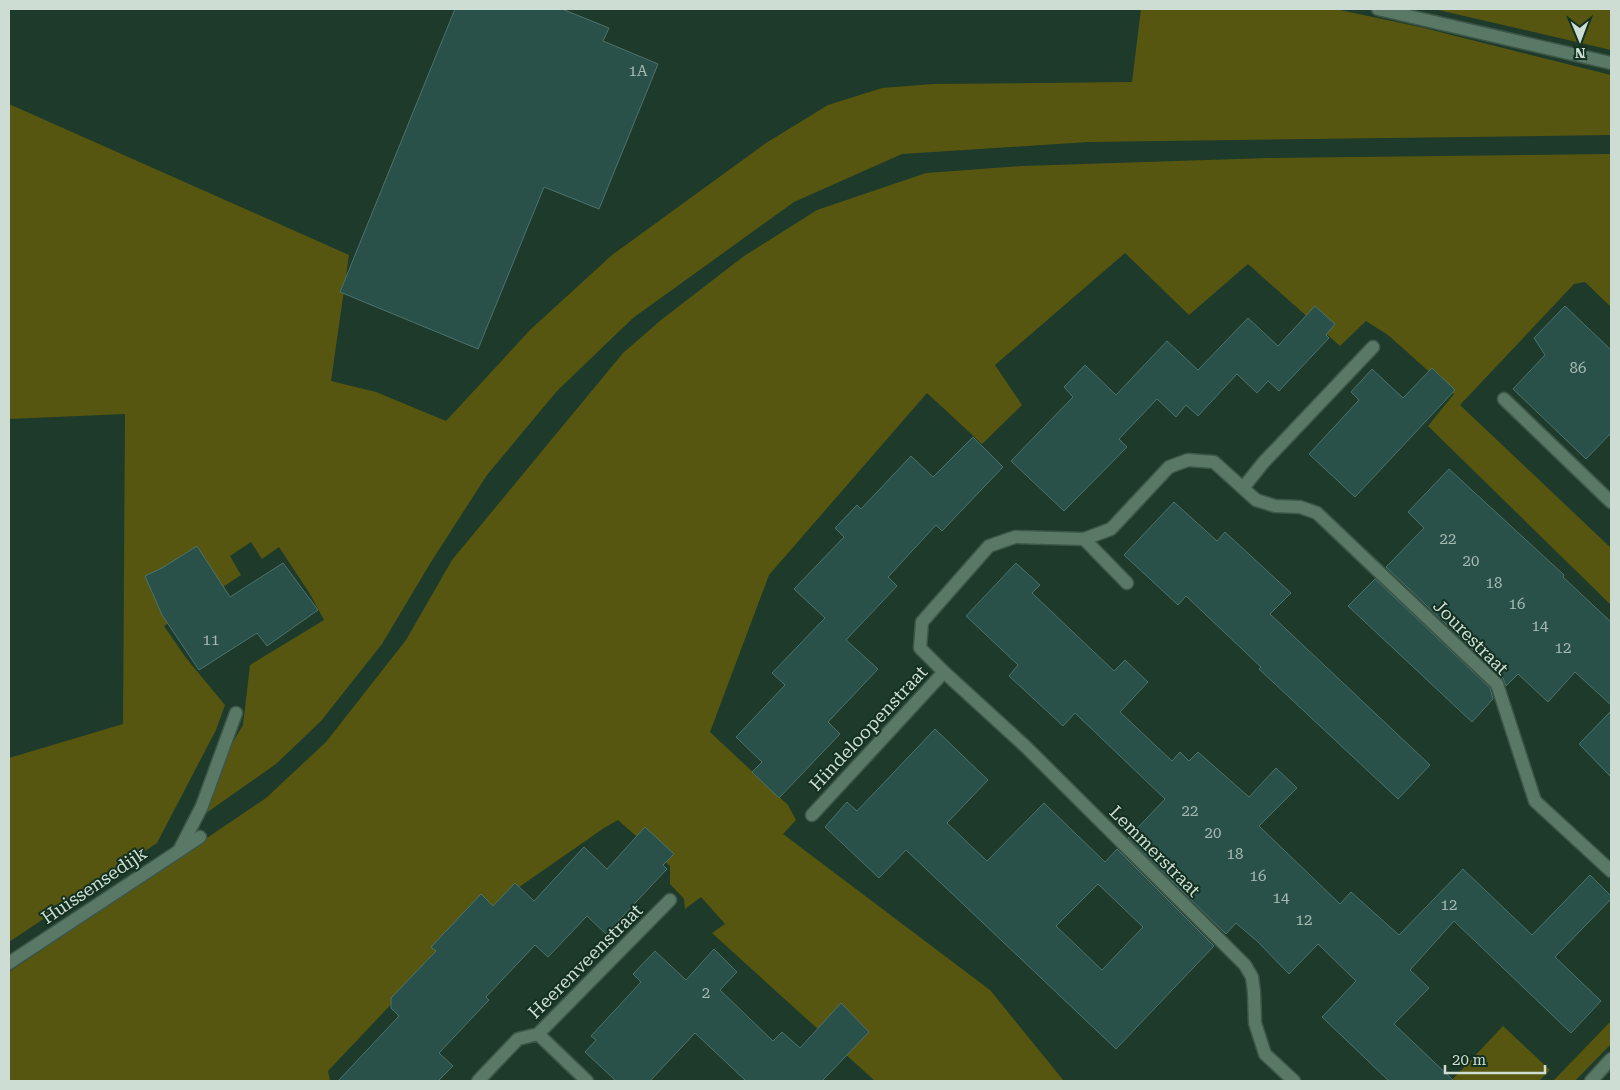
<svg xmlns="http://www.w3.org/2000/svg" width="1620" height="1090" font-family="'Roboto Serif',serif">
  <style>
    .green { fill: #565610 }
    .building { fill: #2a504a; stroke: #4c736c; fill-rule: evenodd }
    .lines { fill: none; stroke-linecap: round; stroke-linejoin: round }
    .service-casing { stroke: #3c5648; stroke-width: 15 }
    .minor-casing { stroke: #3c5648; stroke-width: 15 }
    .service { stroke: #5a7866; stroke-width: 12 }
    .minor { stroke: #5a7866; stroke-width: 12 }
    .labels { text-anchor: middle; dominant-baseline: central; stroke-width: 4; stroke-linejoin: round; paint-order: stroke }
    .number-label { font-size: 15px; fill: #a4bab1 }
    .street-label { font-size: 18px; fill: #cdddd3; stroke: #133020 }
  </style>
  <rect width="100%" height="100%" fill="#1e3a2a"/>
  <path class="green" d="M 1141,9 L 1335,9 L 1420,27 L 1611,75 L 1611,135 L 1088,142 L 902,154 L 794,202 L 633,318 L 557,391 L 487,475 L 431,562 L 382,644 L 321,721 L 276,764 L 195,821 L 200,797 L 243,725 L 250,665 L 324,620 L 310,594 L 279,547 L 262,559 L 251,542 L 230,556 L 241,575 L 164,626 L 186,658 L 225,705 L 216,730 L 157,843 L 9,942 L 9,758 L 123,724 L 125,414 L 9,419 L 9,104 L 349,255 L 331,381 L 376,392 L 446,421 L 530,330 L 612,255 L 766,143 L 828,105 L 882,88 L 933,84 L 1132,82 Z
    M 1434,9 L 1611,9 L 1611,50 Z
    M 1611,154 L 1611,307 L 1585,282 L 1574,284 L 1460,405 L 1611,548 L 1611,605 L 1428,426 L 1454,394 L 1388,335 L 1366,321 L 1340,346 L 1248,264 L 1189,315 L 1125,253 L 995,365 L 1022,405 L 982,444 L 927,393 L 769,575 L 710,732 L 788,805 L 796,820 L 783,834 L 990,990 L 1064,1081 L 875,1081 L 712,933 L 725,924 L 701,897 L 685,909 L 684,899 L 670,884 L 670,866 L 618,820 L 604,828 L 469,922 L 328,1071 L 330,1081 L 9,1081 L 9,972 L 266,798 L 326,742 L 406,640 L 452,560 L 623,353 L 661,320 L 744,256 L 817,210 L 926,173 L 1022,166 L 1268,158 Z
    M 1611,1021 L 1611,1044 L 1575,1081 L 1553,1081 Z
    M 1503,1026 L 1550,1070 L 1539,1081 L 1451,1081 Z"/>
  <path class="building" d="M 455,9 L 562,9 L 609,28 L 603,41 L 658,64 L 599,209 L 544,187 L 478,349 L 340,292 Z
    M 1315,306 L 1335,324 L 1326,335 L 1329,338 L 1279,391 L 1268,381 L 1257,393 L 1237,374 L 1198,416 L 1186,405 L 1176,417 L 1157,399 L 1119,439 L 1127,447 L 1064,511 L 1011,461 L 1073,397 L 1064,387 L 1085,365 L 1116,395 L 1167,341 L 1198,370 L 1248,318 L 1278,346 Z
    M 1565,306 L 1611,350 L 1611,433 L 1586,459 L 1513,389 L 1545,355 L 1534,338 Z
    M 1432,368 L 1455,390 L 1355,497 L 1309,454 L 1359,400 L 1351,392 L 1372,369 L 1403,398 Z
    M 973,437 L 1003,467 L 942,531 L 936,525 L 888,577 L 897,586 L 846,640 L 878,669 L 828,722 L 840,734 L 779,798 L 752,772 L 762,762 L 736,737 L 785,685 L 772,673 L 825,618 L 794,589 L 844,537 L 835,528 L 857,505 L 861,509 L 911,456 L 933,477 Z
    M 1449,469 L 1564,575 L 1563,577 L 1611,622 L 1611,705 L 1575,672 L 1548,702 L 1518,674 L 1506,686 L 1503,678 L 1386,567 L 1424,528 L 1408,512 Z
    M 1174,502 L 1217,541 L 1225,532 L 1291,593 L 1270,614 L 1430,765 L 1398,799 L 1259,669 L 1261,667 L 1186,596 L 1178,605 L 1124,555 Z
    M 197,546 L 230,597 L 283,563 L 318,610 L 267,646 L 257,633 L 199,670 L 162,615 L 145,576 L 162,568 Z
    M 1016,563 L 1040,585 L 1032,593 L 1114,671 L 1125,660 L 1148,682 L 1120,712 L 1172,761 L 1180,752 L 1189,761 L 1198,752 L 1249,797 L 1276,768 L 1297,788 L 1259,826 L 1340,904 L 1351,892 L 1399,935 L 1463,869 L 1532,935 L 1590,875 L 1611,896 L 1611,899 L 1555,957 L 1601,1001 L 1571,1033 L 1454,921 L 1410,970 L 1429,988 L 1394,1024 L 1454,1081 L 1389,1081 L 1322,1017 L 1356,981 L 1318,944 L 1289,974 L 1258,942 L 1236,923 L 1226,934 L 1128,838 L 1165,799 L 1075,713 L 1063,726 L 1009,676 L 1018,665 L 966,616 Z
    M 1375,579 L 1490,688 L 1493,699 L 1472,722 L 1348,606 Z
    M 1611,711 L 1611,777 L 1579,744 Z
    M 935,729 L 988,780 L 947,823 L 987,861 L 1044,803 L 1105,862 L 1117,849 L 1214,946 L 1116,1049 L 906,850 L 879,878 L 825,827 L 847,802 L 857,811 ZM 1098,884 L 1143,927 L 1102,970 L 1056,926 Z
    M 645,827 L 674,854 L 663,865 L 667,869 L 606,934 L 587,916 L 548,957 L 535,945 L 486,997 L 489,1000 L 439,1053 L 453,1066 L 438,1081 L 338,1081 L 399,1016 L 391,1008 L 391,998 L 436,951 L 431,947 L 481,894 L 493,906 L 515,883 L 534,901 L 584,847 L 607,869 Z
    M 714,949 L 737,972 L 720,990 L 773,1041 L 782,1032 L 800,1048 L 841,1003 L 869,1032 L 822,1081 L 746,1081 L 695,1033 L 650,1081 L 616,1081 L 585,1052 L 596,1040 L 591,1036 L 641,982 L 633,974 L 655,951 L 686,980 Z"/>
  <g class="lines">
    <defs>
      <path id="service" d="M 180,849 L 202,806 L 236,713"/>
      <path id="minor" d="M 1378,9 L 1611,63
        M 1504,399 L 1611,502
        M 1243,488 L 1263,463 L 1373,347
        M 1084,539 L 1127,583
        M 944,672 L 1026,747 L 1245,965 L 1252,977 L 1254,992 L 1255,1023 L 1265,1054 L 1294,1081
        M 812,815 L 944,672 L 920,648 L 922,622 L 989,546 L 1015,537 L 1084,539 L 1111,529 L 1169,467 L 1188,460 L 1214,462 L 1256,500 L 1275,506 L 1300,507 L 1317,513 L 1497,684 L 1535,801 L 1611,871
        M 9,963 L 200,837
        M 538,1034 L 587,1081
        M 478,1081 L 518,1039 L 538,1034 L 670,900
        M 1591,1081 L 1611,1059"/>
    </defs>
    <use href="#service" class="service-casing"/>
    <use href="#minor" class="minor-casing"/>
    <use href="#service" class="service"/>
    <use href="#minor" class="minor"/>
  </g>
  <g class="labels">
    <g class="number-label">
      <text x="638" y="71">1A</text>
      <text x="1578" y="368">86</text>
      <text x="1448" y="539">22</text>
      <text x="1471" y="561">20</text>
      <text x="1494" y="583">18</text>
      <text x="1517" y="604">16</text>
      <text x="1540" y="626">14</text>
      <text x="211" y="640">11</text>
      <text x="1563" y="648">12</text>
      <text x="1190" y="811">22</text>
      <text x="1213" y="833">20</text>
      <text x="1235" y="854">18</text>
      <text x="1258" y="876">16</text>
      <text x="1281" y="898">14</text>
      <text x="1449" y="905">12</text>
      <text x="1304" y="920">12</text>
      <text x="706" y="993">2</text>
    </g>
    <g class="street-label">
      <text transform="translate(1471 637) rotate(45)">Jourestraat</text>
      <text transform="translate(868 728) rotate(-47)">Hindeloopenstraat</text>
      <text transform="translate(1155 851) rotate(45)">Lemmerstraat</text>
      <text transform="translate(94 885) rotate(-34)">Huissensedijk</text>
      <text transform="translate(585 961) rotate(-45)">Heerenveenstraat</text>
    </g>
  </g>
  <rect width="1620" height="1090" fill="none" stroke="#cdddd3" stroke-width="20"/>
  <g transform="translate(1580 40) rotate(179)" stroke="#133020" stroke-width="4" paint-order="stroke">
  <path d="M0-4L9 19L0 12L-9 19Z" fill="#cdddd3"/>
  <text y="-8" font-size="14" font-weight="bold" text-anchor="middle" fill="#cdddd3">N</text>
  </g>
  <path d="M1445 1065v8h100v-8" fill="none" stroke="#cdddd3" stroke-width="2.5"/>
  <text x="1452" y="1065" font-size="15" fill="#cdddd3" stroke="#133020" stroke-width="4" paint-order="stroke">20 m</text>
</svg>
